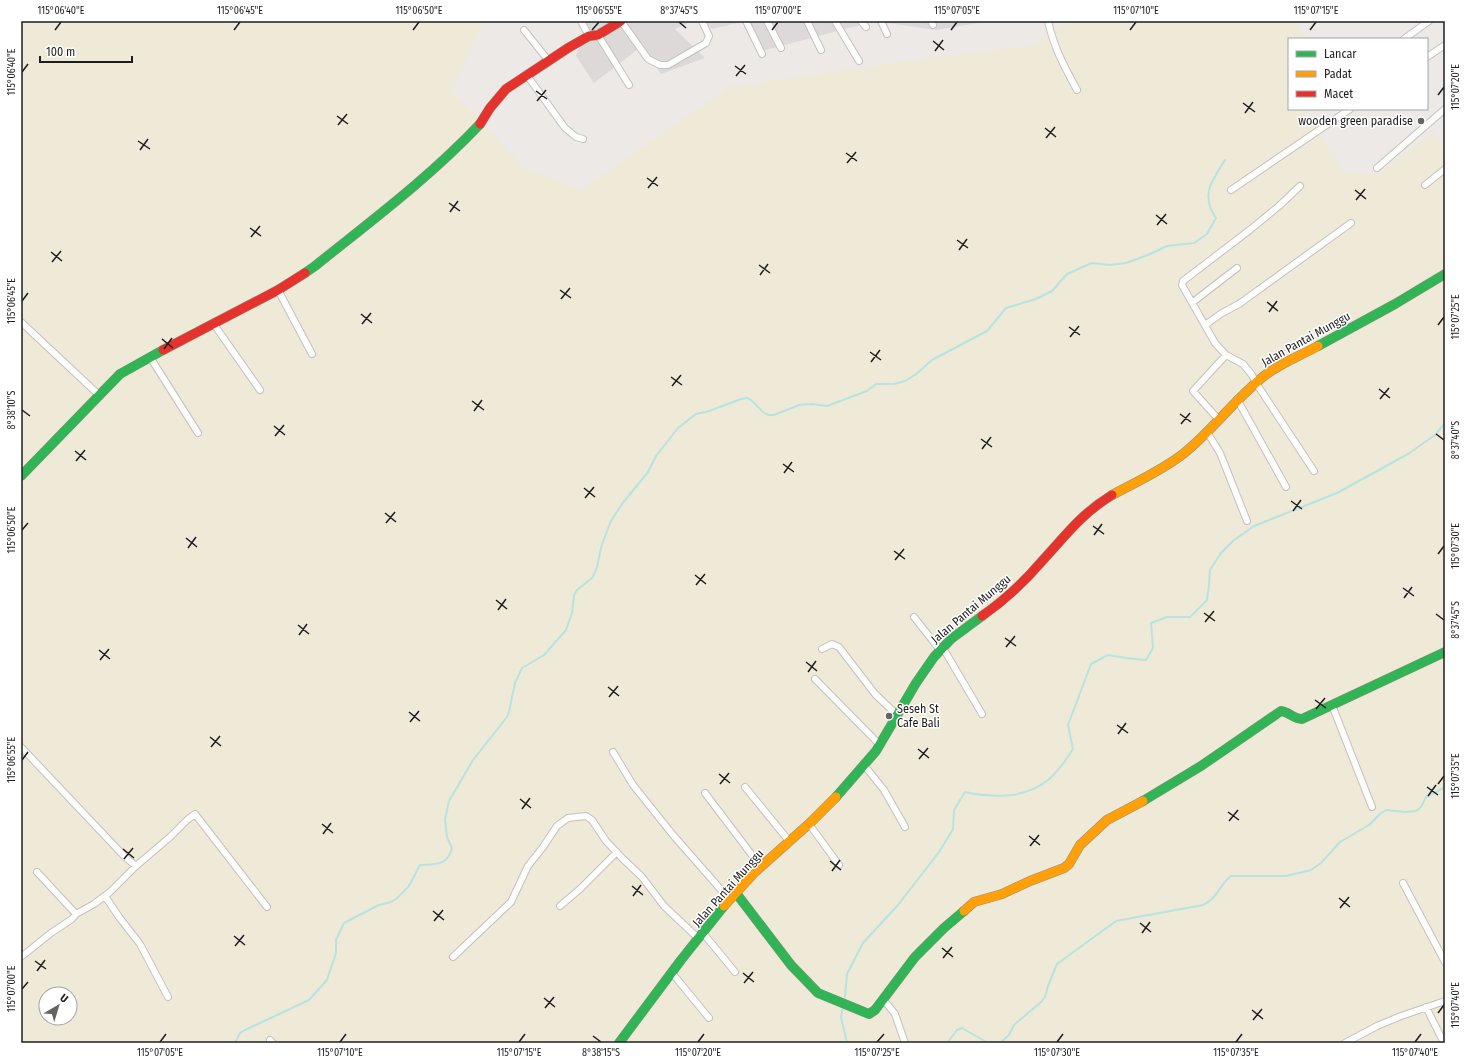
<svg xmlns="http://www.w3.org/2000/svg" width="1466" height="1064" font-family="'Fira Sans Condensed',sans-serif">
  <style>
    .residential { fill: #dcd9d8 }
    .farmland { fill: #efe9d8; fill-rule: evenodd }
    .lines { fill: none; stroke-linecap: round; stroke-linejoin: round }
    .stream { stroke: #b6e4e1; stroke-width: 2 }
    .street-casing { stroke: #c4c2c1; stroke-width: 8 }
    .fast-casing { stroke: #98927e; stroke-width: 10 }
    .slow-casing { stroke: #98927e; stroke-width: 10 }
    .jam-casing { stroke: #98927e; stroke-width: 10 }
    .street { stroke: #fcfcfb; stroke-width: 6 }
    .fast { stroke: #30b455; stroke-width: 9 }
    .slow { stroke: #ff9f0a; stroke-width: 9 }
    .jam { stroke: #e5322d; stroke-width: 9 }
    .ticks { fill: none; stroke: #1e1e1e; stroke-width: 1.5 }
    .poi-dot { fill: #666564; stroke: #fff; stroke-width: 1.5 }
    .labels { text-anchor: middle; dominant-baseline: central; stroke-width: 3; stroke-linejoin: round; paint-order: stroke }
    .poi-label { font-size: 12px; fill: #1e1e1e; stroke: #fff; text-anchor: end }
    .street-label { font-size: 12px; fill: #1e1e1e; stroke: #fff }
    .neatline { fill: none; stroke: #1e1e1e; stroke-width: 1.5 }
    .ticks-label { font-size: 10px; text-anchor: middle; fill: #1e1e1e }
  </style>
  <rect width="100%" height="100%" fill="#ede9e6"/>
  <path class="residential" d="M 578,21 L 692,21 L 675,29 L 705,58 L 661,74 L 642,46 L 594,83 L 576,56 L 584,33 Z
    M 705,21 L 989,21 L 936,30 L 875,21 L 762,51 L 742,22 L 712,29 Z"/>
  <path class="farmland" d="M 21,21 L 484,21 L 451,90 L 525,169 L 581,190 L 729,87 L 928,58 L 1032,46 L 1067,21 L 1294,21 L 1305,39 L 1289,39 L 1289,109 L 1310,109 L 1306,113 L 1343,172 L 1377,175 L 1434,132 L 1445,152 L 1445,1043 L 21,1043 ZM 46,994 L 70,994 L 70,1018 L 46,1018 Z"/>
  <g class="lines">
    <path class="stream" d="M 845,997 L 847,974 L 863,943 L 898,905 L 939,852 L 953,829 L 954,810 L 965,792 C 994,798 1024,799 1048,780 C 1058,772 1066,760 1073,749 L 1068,725 L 1091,664 L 1108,655 L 1126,658 L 1146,660 L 1153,648 L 1151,623 L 1167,617 L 1190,617 L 1207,600 L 1209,585 L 1210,570 L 1221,553 L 1234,540 L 1254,526 L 1337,493 L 1408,454 L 1435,435 L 1445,423
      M 843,1007 L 841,1017 L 847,1043
      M 235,1043 L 240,1033 L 245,1030 L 309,1000 L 327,980 L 336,953 L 336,940 L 344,923 L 379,905 L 391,902 L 396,899 L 409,886 L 420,865 C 435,864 448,866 452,848 L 447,837 L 445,819 L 449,801 L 473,760 L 507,717 L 509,712 L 515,683 L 522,668 L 544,655 L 566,630 L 572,613 L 574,595 L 577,590 L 593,577 L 597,567 L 602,544 L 611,521 L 622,504 L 648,472 L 656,456 L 678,428 L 696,414 L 709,411 L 741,399 L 747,398 L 751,400 L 763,412 L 768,415 L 774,415 L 799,405 L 812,404 L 827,406 L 867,391 L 876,384 L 894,384 L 905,381 L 915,375 L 932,360 L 987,331 L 1006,308 L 1036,299 L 1052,291 L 1067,274 L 1092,263 L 1110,265 L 1126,263 L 1148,255 L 1167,246 L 1194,243 L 1207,234 L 1216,218 C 1200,194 1212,181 1225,160
      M 947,1043 L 957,1030 L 962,1028 L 988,1043
      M 1000,1043 L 1009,1035 L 1014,1025 L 1041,1002 L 1045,997 L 1048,986 L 1057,964 L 1116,921 L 1203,905 C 1217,899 1220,884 1231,876 L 1286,876 L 1311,870 L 1321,863 L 1340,842 L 1369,825 L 1381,813 L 1386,810 L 1405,812 L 1416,811 L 1421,807 L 1426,797 L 1445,787"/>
    <defs>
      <path id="street" d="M 581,21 L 589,36
        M 621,21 L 648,59 L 660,65 L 668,65 L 706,43 L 709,36 L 702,21
        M 746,21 L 762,54
        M 767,21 L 781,48
        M 807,21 L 821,50
        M 835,21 L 859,61
        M 861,21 L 866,27
        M 881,21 L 887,34
        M 931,21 L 933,25
        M 1048,21 C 1054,48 1064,66 1077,90
        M 524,30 L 548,60
        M 598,35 L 629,85
        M 1404,39 L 1429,21
        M 1427,57 L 1445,45
        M 526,74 L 565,128 L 576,137 L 583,139
        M 1377,168 L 1445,109
        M 1425,185 L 1445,169
        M 1300,186 L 1279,206 L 1251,229 L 1183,281 L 1182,285 L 1215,343 L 1226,355 L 1243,364 L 1252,375 L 1256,383 L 1314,471
        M 1231,190 L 1350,109
        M 278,290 L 312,354
        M 1193,302 L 1237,268
        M 21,322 L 100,396
        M 213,323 L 260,390
        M 1205,325 L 1222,313 L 1239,304 L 1351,223
        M 150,357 L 198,433
        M 1237,399 L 1286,487
        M 1219,420 L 1193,391 L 1226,355
        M 1207,432 L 1220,453 L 1247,521
        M 914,617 L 940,650
        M 943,648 L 982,714
        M 822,649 L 832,644 L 839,647 L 875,694 L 897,715
        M 815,679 L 880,745
        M 1332,705 L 1372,807
        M 21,747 L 125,857 L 136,866
        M 613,752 L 633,785 L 673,835 L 730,900
        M 864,765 L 884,790 L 905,827
        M 745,787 L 789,841
        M 705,793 L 761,867
        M 809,824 L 839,865
        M 37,872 L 76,914
        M 1403,883 L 1445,962
        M 105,896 L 119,917 L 140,944 L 168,997
        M 560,906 L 580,889 L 617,852
        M 703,933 L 735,972
        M 21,957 L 51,933 L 72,919 L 76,914 L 94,904 L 110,892 L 136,866 L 170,837 L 187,820 L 195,814 L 267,907
        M 453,957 L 511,902 L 528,866 L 543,847 L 557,826 L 568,818 L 586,816 L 592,820 L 606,841 L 623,859 L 642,877 L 664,906 L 699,939
        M 672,973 L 709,1018
        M 883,999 L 895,1014 L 905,1043
        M 1426,1007 L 1444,1043
        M 270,1040 L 273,1043
        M 1345,1043 L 1377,1026 L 1401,1016 L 1445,1001"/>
      <path id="fast" d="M 305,273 L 315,266 C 371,221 430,177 480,124
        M 1318,346 L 1395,304 L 1445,274
        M 21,476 L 120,374 L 163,350
        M 836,797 L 876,751 L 916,683 L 934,657 L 951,639 L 982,616
        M 1143,801 L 1201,766 L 1281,711 C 1289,712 1294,719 1302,719 L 1445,652
        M 736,893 L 791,965 L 818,993 L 869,1014 L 875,1010 L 915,957 L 944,928 L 964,911
        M 619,1043 L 681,960 L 724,906"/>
      <path id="slow" d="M 1112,495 C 1136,482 1161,471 1183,454 C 1212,431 1235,399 1264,376 C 1281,363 1300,356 1318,346
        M 724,906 L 755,872 L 811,822 L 836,797
        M 964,911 L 974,902 L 1002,894 L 1030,881 L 1064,868 L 1069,864 L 1080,845 L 1107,820 L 1143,801"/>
      <path id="jam" d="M 480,124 L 490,108 L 506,89 L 568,48 L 589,36 L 598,35 L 621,21
        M 163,350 L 278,290 L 305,273
        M 982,616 C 1005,600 1025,581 1043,560 C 1066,535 1081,514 1112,495"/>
    </defs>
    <use href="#street" class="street-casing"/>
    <use href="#fast" class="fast-casing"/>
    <use href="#slow" class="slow-casing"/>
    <use href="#jam" class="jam-casing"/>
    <use href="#street" class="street"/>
    <use href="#fast" class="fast"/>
    <use href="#slow" class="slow"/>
    <use href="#jam" class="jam"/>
  </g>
  <path class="ticks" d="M 679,22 L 686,28M 55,30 L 61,22M 234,30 L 240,22M 413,30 L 419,22M 592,30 L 599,22M 772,30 L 778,22M 951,30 L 957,22M 1130,30 L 1136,22M 1310,30 L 1316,22M 933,41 L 944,50M 935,51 L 943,40M 735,66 L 746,74M 22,72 L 28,64M 736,76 L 745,65M 536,91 L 547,99M 1438,95 L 1444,87M 537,101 L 546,90M 1243,103 L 1255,112M 1245,113 L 1253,102M 337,116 L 348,124M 338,125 L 347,114M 1045,128 L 1056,137M 1046,138 L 1055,127M 138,141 L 150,149M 140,150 L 148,139M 846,153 L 857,161M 847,163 L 856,152M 647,178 L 658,186M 648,188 L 657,177M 1355,190 L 1366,199M 1356,200 L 1365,189M 449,203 L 460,211M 450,212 L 458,201M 1156,215 L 1167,224M 1157,225 L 1166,214M 250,228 L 261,236M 251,237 L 260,226M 957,240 L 968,248M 959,250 L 967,239M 51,252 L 62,261M 52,262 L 61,251M 759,265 L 770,273M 760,275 L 768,264M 560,290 L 571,298M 561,299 L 570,288M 22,301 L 28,293M 1267,302 L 1278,311M 1269,312 L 1277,301M 361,314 L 372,323M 362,324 L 371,313M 1438,325 L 1444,317M 1069,327 L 1080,335M 1070,337 L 1079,326M 162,339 L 173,348M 164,349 L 172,338M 870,352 L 881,360M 871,362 L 880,350M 671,377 L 682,385M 672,386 L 681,375M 1379,389 L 1390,398M 1380,399 L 1389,388M 472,401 L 484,410M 22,410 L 30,416M 474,411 L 482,400M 1180,414 L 1191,422M 1181,424 L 1190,413M 274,426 L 285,435M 1436,434 L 1444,440M 275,436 L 284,425M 981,439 L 992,447M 982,449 L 991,437M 75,451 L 86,460M 76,461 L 85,450M 783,464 L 794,472M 784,473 L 792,462M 584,488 L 595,497M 585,498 L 594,487M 1291,501 L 1302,509M 1293,511 L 1301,500M 385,513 L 396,522M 386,523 L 395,512M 1093,526 L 1104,534M 22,530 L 28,523M 1094,535 L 1102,524M 186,538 L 197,547M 188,548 L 196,537M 894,551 L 905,559M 1438,554 L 1444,546M 895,560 L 904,549M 695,575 L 706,584M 696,585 L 705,574M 1403,588 L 1414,596M 1404,598 L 1412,587M 496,600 L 507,609M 498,610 L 506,599M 1204,613 L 1215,621M 1436,614 L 1444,620M 1205,622 L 1214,611M 298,625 L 309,634M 299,635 L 307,624M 1005,638 L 1016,646M 1006,647 L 1015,636M 99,650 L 110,659M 100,660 L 109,649M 806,662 L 817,671M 808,672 L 816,661M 608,687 L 619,696M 609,697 L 618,686M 1315,700 L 1326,708M 1316,709 L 1325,698M 409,712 L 420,721M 410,722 L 419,711M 1117,725 L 1128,733M 1118,734 L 1126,723M 210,737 L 221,746M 211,747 L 220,736M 918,749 L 929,758M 919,759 L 928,748M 22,760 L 28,752M 719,774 L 730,783M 720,784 L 729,773M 1438,784 L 1444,776M 1427,787 L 1438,795M 1428,796 L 1436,785M 520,799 L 531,808M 522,809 L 530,798M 1228,812 L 1239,820M 1229,821 L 1238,810M 322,824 L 333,833M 323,834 L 331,823M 1029,836 L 1040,845M 1030,846 L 1039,835M 123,849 L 134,858M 124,859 L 133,848M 830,861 L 841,870M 832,871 L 840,860M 632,886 L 643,895M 633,896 L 641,885M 1339,898 L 1350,907M 1340,908 L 1349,897M 433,911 L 444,920M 434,921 L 443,910M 1140,923 L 1151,932M 1142,933 L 1150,922M 234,936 L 245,945M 235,946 L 244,935M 942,948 L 953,957M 943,958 L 952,947M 35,961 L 46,969M 37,971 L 45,960M 743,973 L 754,982M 744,983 L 753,972M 22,989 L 28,982M 544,998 L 555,1007M 545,1008 L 554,997M 1252,1010 L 1263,1019M 1438,1013 L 1444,1005M 1253,1020 L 1262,1009M 593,1036 L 601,1042M 160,1042 L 166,1034M 340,1042 L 346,1034M 519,1042 L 525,1034M 698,1042 L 704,1034M 877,1042 L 884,1034M 1057,1042 L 1063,1034M 1236,1042 L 1242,1034M 1415,1042 L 1421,1034"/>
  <g class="poi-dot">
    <circle cx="1421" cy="121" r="4"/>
    <circle cx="889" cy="716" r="4"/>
  </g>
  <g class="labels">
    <g class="poi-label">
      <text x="1413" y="121">wooden green paradise</text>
      <text x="897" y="709" text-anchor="start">Seseh St<tspan x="897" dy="14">Cafe Bali</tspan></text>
    </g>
    <g class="street-label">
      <text transform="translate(1306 339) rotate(-29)">Jalan Pantai Munggu</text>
      <text transform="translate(971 609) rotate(-40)">Jalan Pantai Munggu</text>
      <text transform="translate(728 888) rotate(-48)">Jalan Pantai Munggu</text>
    </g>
  </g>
  <rect width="1466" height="1064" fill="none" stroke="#ffffff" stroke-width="44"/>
  <rect x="1288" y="38" width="140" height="72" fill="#ffffff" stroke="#a5a5a5"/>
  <rect x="1296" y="51" width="20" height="6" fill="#30b455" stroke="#a5a5a5"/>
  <text x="1324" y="58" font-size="12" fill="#1e1e1e">Lancar</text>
  <rect x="1296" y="71" width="20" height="6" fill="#ff9f0a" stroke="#a5a5a5"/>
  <text x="1324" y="78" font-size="12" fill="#1e1e1e">Padat</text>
  <rect x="1296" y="91" width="20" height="6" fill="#e5322d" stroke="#a5a5a5"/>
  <text x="1324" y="98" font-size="12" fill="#1e1e1e">Macet</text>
  <g transform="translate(58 1006) rotate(38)"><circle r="19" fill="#ffffff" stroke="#a5a5a5"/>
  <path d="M0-3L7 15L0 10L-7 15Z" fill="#666564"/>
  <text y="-6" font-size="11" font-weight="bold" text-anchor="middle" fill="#1e1e1e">U</text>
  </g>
  <path d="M40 56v6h92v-6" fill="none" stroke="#1e1e1e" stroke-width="2"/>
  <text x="46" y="56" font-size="12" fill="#1e1e1e" stroke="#ffffff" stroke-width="3" paint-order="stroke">100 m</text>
  <rect x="22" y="22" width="1422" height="1020" class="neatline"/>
  <g class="ticks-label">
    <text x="61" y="14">115°06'40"E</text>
    <text x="240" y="14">115°06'45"E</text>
    <text x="419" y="14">115°06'50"E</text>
    <text x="599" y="14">115°06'55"E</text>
    <text x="679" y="14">8°37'45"S</text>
    <text x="778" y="14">115°07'00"E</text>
    <text x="957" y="14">115°07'05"E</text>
    <text x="1136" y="14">115°07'10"E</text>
    <text x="1316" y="14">115°07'15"E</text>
    <text transform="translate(11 72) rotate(-90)" y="4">115°06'40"E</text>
    <text transform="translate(1455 87) rotate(-90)" y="4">115°07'20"E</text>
    <text transform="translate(11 301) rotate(-90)" y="4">115°06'45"E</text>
    <text transform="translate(1455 317) rotate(-90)" y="4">115°07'25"E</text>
    <text transform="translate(11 410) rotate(-90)" y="4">8°38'10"S</text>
    <text transform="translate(1455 440) rotate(-90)" y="4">8°37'40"S</text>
    <text transform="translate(11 530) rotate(-90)" y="4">115°06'50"E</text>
    <text transform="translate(1455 546) rotate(-90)" y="4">115°07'30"E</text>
    <text transform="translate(1455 620) rotate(-90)" y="4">8°37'45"S</text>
    <text transform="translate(11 760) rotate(-90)" y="4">115°06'55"E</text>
    <text transform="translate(1455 776) rotate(-90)" y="4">115°07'35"E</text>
    <text transform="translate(11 989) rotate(-90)" y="4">115°07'00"E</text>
    <text transform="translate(1455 1005) rotate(-90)" y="4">115°07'40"E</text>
    <text x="160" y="1056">115°07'05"E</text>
    <text x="340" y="1056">115°07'10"E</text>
    <text x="519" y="1056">115°07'15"E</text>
    <text x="601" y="1056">8°38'15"S</text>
    <text x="698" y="1056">115°07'20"E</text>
    <text x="877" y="1056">115°07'25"E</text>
    <text x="1057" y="1056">115°07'30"E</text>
    <text x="1236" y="1056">115°07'35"E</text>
    <text x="1415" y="1056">115°07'40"E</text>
  </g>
</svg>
